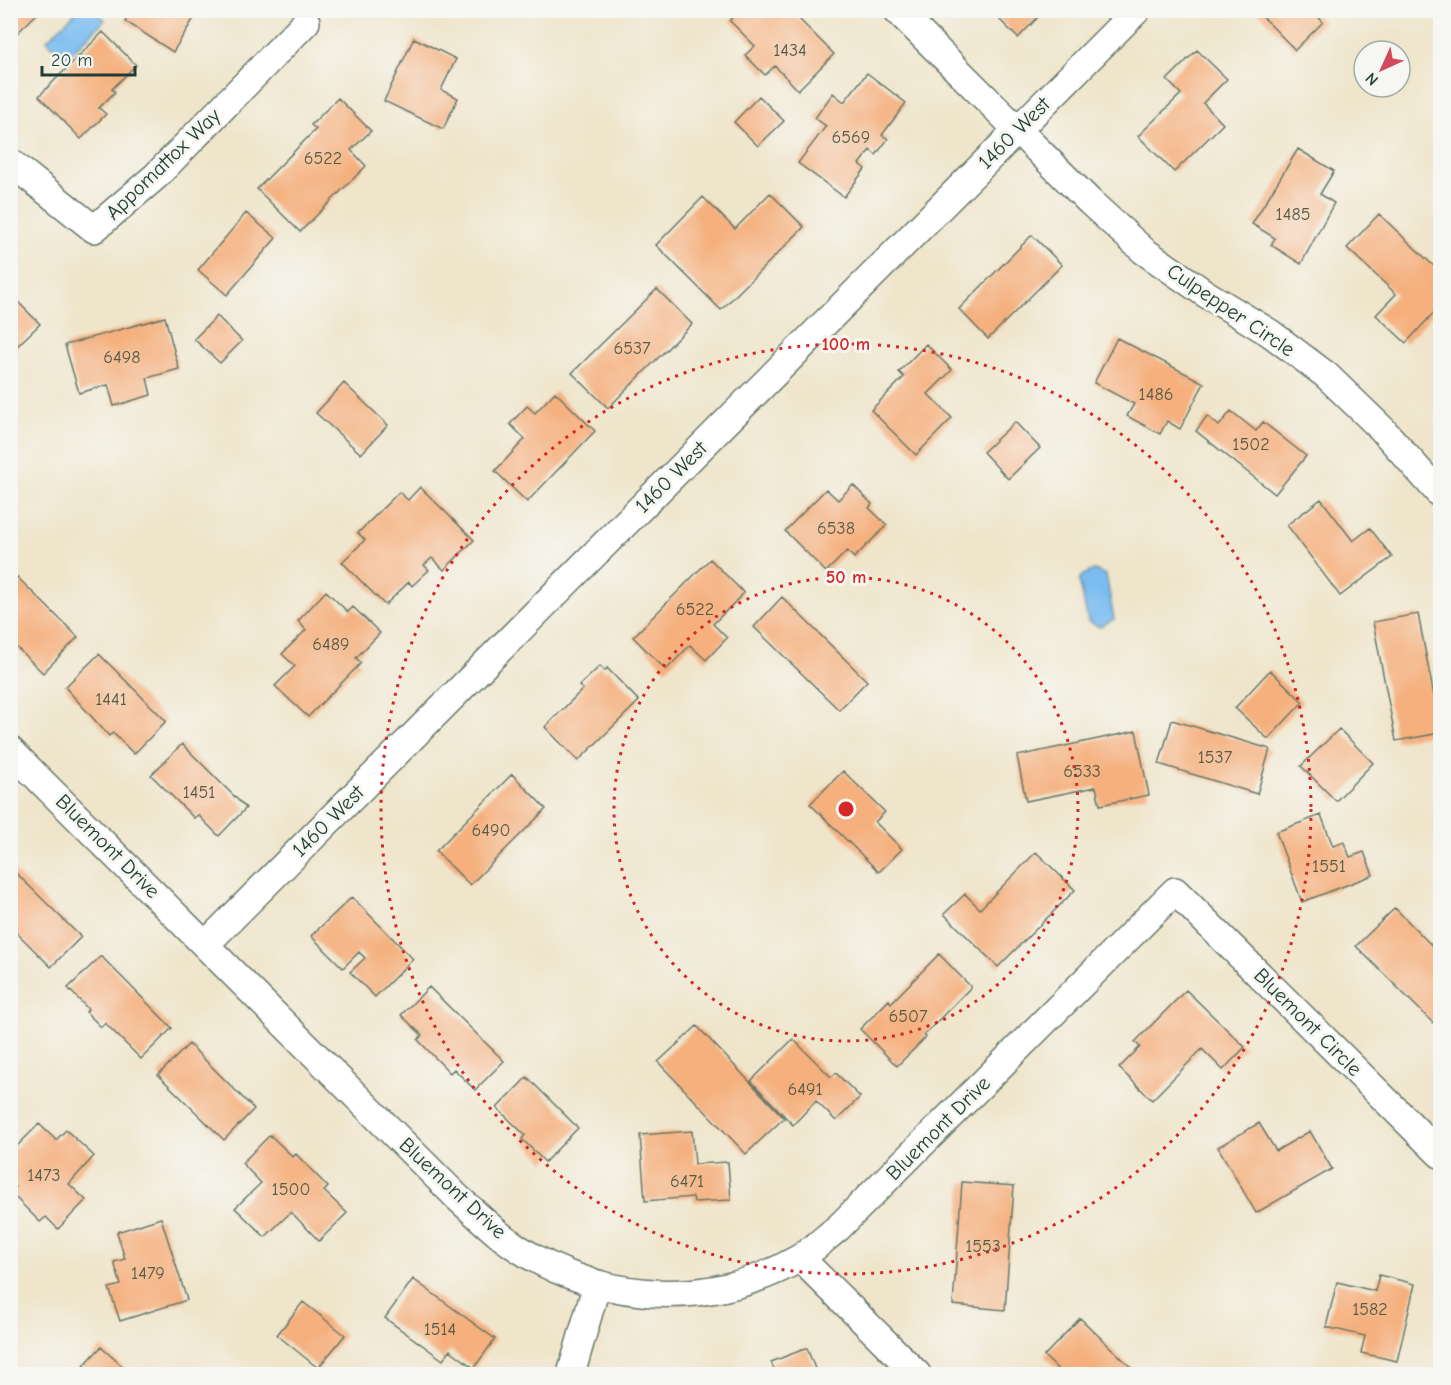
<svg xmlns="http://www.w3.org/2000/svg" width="1451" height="1385" font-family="'Comic Neue',sans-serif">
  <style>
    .water { fill: #7bbdf1; stroke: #4d7d92; stroke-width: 1.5 }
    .building { fill: #f5b07e }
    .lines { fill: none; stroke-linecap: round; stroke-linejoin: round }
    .minor-casing { stroke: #687869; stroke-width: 30 }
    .minor { stroke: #fff; stroke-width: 27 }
    .ring { fill: none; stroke: #d62828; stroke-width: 3; stroke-dasharray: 3 6 }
    .labels { text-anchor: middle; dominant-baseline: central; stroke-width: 6; stroke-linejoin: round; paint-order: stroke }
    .number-label { font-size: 18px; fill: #545a46 }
    .street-label { font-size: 21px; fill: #1f3d34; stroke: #f6f6f2 }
    .centre { fill: #d62828; stroke: #f6f6f2; stroke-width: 3 }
    .ring-label { font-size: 18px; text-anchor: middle; font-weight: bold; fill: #d62828; stroke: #f6f6f2; stroke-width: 6; stroke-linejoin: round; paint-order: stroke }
  </style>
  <rect width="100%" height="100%" fill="#f6f6f2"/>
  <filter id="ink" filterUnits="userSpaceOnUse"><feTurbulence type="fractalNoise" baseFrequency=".0167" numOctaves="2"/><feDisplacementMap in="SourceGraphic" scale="12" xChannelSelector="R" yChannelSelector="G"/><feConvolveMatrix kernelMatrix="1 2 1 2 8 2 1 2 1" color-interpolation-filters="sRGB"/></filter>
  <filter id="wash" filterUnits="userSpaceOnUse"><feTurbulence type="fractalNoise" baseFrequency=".008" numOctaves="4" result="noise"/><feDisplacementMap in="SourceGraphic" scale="24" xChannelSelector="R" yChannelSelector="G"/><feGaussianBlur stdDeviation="1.35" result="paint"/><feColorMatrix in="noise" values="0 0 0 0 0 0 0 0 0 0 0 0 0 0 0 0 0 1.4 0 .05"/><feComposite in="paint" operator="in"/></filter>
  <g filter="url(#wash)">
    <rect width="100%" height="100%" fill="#efe5cb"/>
    <path class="water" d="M 77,11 L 96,11 L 105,20 L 65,59 L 47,40 Z
      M 1094,570 L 1106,575 L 1114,619 L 1099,627 L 1088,621 L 1079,580 L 1083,575 Z"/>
    <g id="blocks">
      <path class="building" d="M 10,10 L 34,10 L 37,14 L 10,40 Z
        M 131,10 L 199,10 L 173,52 L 125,21 Z
        M 740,10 L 790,10 L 834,54 L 798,90 L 775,66 L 765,75 L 745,55 L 755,46 L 730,21 Z
        M 990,10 L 1045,10 L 1018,38 Z
        M 1256,10 L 1312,10 L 1323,22 L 1295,50 Z
        M 103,32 L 136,65 L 112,89 L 115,92 L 99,108 L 106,114 L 81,139 L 39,96 Z
        M 414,38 L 456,59 L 441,90 L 458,98 L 443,129 L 384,101 Z
        M 1197,50 L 1227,79 L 1203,103 L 1223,124 L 1174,172 L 1138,136 L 1181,94 L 1167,80 Z
        M 867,73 L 906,103 L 882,135 L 888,139 L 876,155 L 870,150 L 859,164 L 865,169 L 844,197 L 798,163 L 826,126 L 815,118 L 833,93 L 844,102 Z
        M 759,96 L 784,121 L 758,146 L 734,122 Z
        M 338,98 L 371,131 L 351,150 L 366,166 L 300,232 L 257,189 L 316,129 L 311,125 Z
        M 1298,149 L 1334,171 L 1320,194 L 1334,203 L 1301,264 L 1271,245 L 1275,238 L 1252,224 Z
        M 770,193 L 804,227 L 721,310 L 656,245 L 703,197 L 735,229 Z
        M 246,213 L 276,238 L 227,295 L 198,270 Z
        M 1379,214 L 1440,272 L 1440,306 L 1406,343 L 1376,315 L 1396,294 L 1347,248 Z
        M 1032,235 L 1062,265 L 988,339 L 959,309 Z
        M 657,289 L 692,324 L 608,408 L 572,373 Z
        M 15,299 L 40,324 L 10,353 L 10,304 Z
        M 217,316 L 242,341 L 220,363 L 194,339 Z
        M 165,317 L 179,369 L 147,378 L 151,395 L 114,406 L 108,385 L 79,393 L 65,345 Z
        M 1117,338 L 1204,383 L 1180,429 L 1167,421 L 1160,434 L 1127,416 L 1134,404 L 1094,383 Z
        M 926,344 L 952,370 L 928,394 L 952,418 L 916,455 L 871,410 L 904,377 L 899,372 Z
        M 344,383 L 388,425 L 361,454 L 316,413 Z
        M 555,392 L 595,431 L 527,502 L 495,471 L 525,439 L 510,424 L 527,406 L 535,413 Z
        M 1231,411 L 1256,431 L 1263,422 L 1306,456 L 1275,494 L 1196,431 L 1207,416 L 1219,426 Z
        M 1015,422 L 1040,448 L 1008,479 L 983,452 Z
        M 853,485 L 872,504 L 869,508 L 887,525 L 854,558 L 847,551 L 826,572 L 785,531 L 826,489 L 838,500 Z
        M 420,487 L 474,540 L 444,570 L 432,558 L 424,565 L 429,570 L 412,586 L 409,582 L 385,605 L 342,562 L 365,540 L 358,533 L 399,492 L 408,500 Z
        M 1321,499 L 1353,541 L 1370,528 L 1392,557 L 1340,596 L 1287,525 Z
        M 710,559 L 744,593 L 713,624 L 727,638 L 706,660 L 690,645 L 666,670 L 633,637 Z
        M 10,570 L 78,637 L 43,673 L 10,641 Z
        M 326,591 L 348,612 L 353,607 L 380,633 L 356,658 L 361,663 L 308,717 L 275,686 L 295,666 L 282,654 L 306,630 L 298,621 Z
        M 782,597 L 867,681 L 839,710 L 754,627 Z
        M 1418,614 L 1434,696 L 1440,695 L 1440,733 L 1396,741 L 1373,622 Z
        M 99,654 L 166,721 L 134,754 L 113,733 L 109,736 L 65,687 Z
        M 600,666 L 605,671 L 607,668 L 639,701 L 578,761 L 545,727 L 583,689 L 579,686 Z
        M 1270,670 L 1303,702 L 1268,739 L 1235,708 Z
        M 1172,720 L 1270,749 L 1257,794 L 1159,764 Z
        M 1339,729 L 1373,763 L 1336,801 L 1301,766 Z
        M 1136,731 L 1149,795 L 1100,805 L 1096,787 L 1026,801 L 1017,756 Z
        M 182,744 L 246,808 L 219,836 L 198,815 L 194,818 L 151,775 Z
        M 843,771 L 885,812 L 875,822 L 902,849 L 879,872 L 810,804 Z
        M 512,774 L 546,809 L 470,885 L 436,851 Z
        M 1321,815 L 1333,846 L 1344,842 L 1350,857 L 1364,852 L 1373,875 L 1302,902 L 1276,832 Z
        M 1036,852 L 1075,890 L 998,967 L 944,914 L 965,894 L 980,909 Z
        M 14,871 L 81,937 L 51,967 L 10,926 L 10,874 Z
        M 352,897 L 413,959 L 375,997 L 350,972 L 365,958 L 359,952 L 343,968 L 311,936 Z
        M 1395,908 L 1440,954 L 1440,1015 L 1433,1023 L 1356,946 Z
        M 939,954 L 971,987 L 924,1035 L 926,1037 L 897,1066 L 860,1029 L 889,1000 L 891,1003 Z
        M 101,956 L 172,1028 L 141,1059 L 105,1023 L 101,1027 L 86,1012 L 88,1009 L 68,988 Z
        M 429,987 L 504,1061 L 475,1090 L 454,1069 L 450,1073 L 418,1040 L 422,1035 L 401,1015 Z
        M 1186,990 L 1245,1047 L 1223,1070 L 1202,1049 L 1152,1100 L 1119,1068 L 1140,1047 L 1135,1042 Z
        M 697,1026 L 784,1118 L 746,1154 L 658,1062 Z
        M 793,1039 L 831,1077 L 836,1073 L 860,1097 L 836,1121 L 816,1101 L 793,1125 L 751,1081 Z
        M 189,1044 L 254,1109 L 224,1140 L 158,1075 Z
        M 527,1077 L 578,1128 L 545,1162 L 522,1139 L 525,1135 L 497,1108 Z
        M 1259,1123 L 1276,1151 L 1310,1131 L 1332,1169 L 1256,1213 L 1218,1147 Z
        M 39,1124 L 56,1140 L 66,1130 L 94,1156 L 69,1184 L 86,1200 L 58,1229 L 46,1217 L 40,1222 L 10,1192 L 15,1187 L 10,1183 L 10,1153 Z
        M 692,1131 L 695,1164 L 728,1162 L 731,1200 L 694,1202 L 693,1197 L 645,1201 L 640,1135 Z
        M 270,1135 L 293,1157 L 296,1154 L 328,1187 L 324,1191 L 347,1213 L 319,1241 L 291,1212 L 265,1237 L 235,1208 L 261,1183 L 242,1163 Z
        M 962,1182 L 1014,1186 L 1005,1310 L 953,1305 Z
        M 161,1218 L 187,1300 L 120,1321 L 109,1288 L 121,1285 L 114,1262 L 125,1259 L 117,1232 Z
        M 1379,1275 L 1415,1284 L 1397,1361 L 1361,1353 L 1365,1336 L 1326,1327 L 1337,1282 L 1375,1291 Z
        M 413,1279 L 495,1339 L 474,1368 L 450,1350 L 443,1360 L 385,1318 Z
        M 303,1302 L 345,1335 L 318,1368 L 277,1335 Z
        M 1080,1318 L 1138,1374 L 1063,1374 L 1044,1356 Z
        M 101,1347 L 131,1374 L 76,1374 Z
        M 807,1348 L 817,1374 L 776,1374 L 771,1362 Z"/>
    </g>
  </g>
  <g filter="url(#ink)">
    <use href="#blocks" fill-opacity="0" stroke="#687869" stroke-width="1.5"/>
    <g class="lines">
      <defs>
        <path id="minor" d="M 897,10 L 1090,202 L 1144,251 L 1206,294 L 1270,333 L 1326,375 L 1382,429 L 1440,494
          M 10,162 L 94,229 L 156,176 L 306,22
          M 10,750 L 459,1199 C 473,1211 486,1224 501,1236 C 586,1302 704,1313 798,1259 C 812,1251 825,1238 838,1228 L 1175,891 L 1440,1154
          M 206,944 L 1137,10
          M 800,1258 L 917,1374
          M 571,1374 L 597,1284"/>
      </defs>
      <use href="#minor" class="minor-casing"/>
      <use href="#minor" class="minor"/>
    </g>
  </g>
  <g class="ring">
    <circle cx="846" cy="809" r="232"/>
    <circle cx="846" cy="809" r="465"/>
  </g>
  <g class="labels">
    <g class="number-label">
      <text x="790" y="50">1434</text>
      <text x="851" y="137">6569</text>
      <text x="323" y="158">6522</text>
      <text x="1293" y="214">1485</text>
      <text x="632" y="348">6537</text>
      <text x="122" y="357">6498</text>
      <text x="1156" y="394">1486</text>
      <text x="1251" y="444">1502</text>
      <text x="836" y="528">6538</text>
      <text x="695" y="609">6522</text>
      <text x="331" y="644">6489</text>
      <text x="111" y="699">1441</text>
      <text x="1215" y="757">1537</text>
      <text x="1082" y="771">6533</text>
      <text x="199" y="792">1451</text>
      <text x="491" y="830">6490</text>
      <text x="1329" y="866">1551</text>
      <text x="908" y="1016">6507</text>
      <text x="805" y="1089">6491</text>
      <text x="44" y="1175">1473</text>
      <text x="687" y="1181">6471</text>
      <text x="291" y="1189">1500</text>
      <text x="983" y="1246">1553</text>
      <text x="148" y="1273">1479</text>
      <text x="1370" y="1309">1582</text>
      <text x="440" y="1329">1514</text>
    </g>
    <g class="street-label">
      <text transform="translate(1014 133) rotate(-45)">1460 West</text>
      <text transform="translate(163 164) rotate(-44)">Appomattox Way</text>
      <text transform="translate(1231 310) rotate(34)">Culpepper Circle</text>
      <text transform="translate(671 477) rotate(-45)">1460 West</text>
      <text transform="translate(328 821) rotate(-45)">1460 West</text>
      <text transform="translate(108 846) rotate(45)">Bluemont Drive</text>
      <text transform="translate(1308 1022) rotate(45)">Bluemont Circle</text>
      <text transform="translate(938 1128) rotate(-45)">Bluemont Drive</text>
      <text transform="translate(453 1188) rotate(43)">Bluemont Drive</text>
    </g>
  </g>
  <circle cx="846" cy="809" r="9" class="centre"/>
  <g class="ring-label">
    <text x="846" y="350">100 m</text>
    <text x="846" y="583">50 m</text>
  </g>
  <rect width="1451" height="1385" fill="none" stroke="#f6f6f2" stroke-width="36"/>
  <g transform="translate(1382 69) rotate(225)"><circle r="28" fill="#f6f6f2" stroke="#a0aca6" stroke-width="1.5"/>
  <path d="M0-4.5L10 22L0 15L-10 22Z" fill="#d1495b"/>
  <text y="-9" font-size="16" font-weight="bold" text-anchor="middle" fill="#1f3d34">N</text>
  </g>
  <path d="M42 66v9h93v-9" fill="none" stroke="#1f3d34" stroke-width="3"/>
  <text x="51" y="66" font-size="18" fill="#1f3d34" stroke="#f6f6f2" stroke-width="4.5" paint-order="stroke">20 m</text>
</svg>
